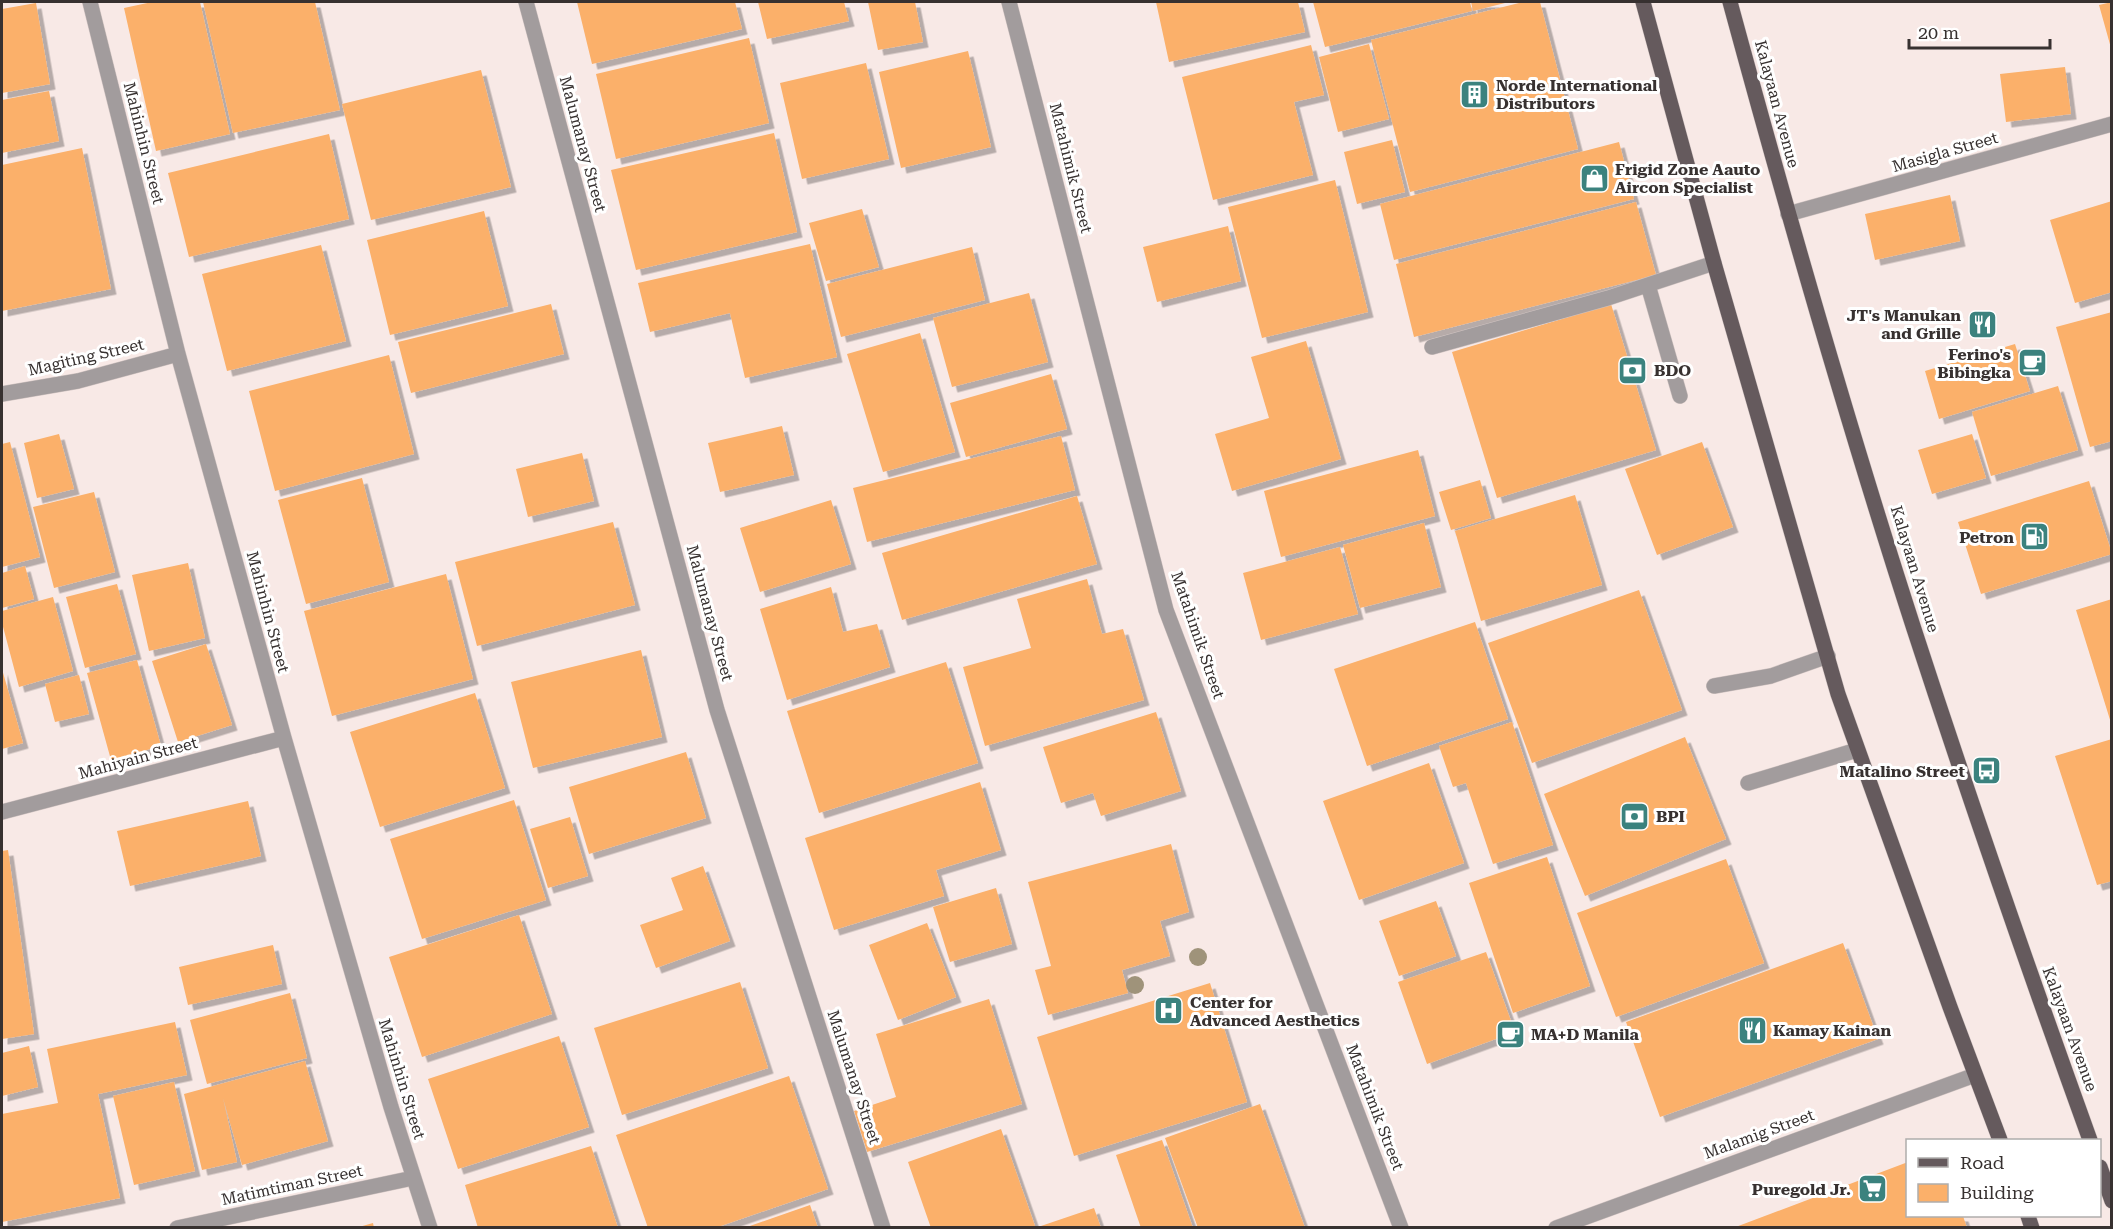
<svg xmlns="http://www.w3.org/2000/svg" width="2113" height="1229" font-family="'Roboto Serif',serif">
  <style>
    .building { fill: #fbb06a; filter: url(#shadow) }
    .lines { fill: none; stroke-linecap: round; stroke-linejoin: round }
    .minor-casing { stroke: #d1c4c2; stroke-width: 16 }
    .major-casing { stroke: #d1c4c2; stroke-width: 16 }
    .minor { stroke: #a29c9d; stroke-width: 15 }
    .major { stroke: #655a5d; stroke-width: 15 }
    .tree { fill: #9f937a }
    .labels { text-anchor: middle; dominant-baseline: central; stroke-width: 6; stroke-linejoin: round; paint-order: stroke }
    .poi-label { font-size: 16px; font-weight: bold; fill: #373130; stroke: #fff; text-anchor: start }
    .street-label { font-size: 16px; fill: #373130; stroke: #fff }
  </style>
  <defs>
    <filter id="shadow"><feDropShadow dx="5.5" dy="5.5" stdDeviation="0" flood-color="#0004"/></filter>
  </defs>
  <rect width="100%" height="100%" fill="#f8e9e6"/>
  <path class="building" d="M 152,2 L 200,2 L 230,134 L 156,151 L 124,8 Z
    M 203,2 L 315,2 L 340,110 L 233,133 Z
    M 577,2 L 735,2 L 742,29 L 592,64 Z
    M 758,2 L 844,2 L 849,21 L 767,39 Z
    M 868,2 L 915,2 L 923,42 L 878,50 Z
    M 1156,2 L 1298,2 L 1305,32 L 1169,62 Z
    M 1313,2 L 1470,2 L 1472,11 L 1325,47 Z
    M 1471,2 L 1509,2 L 1473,11 Z
    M 1523,2 L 1540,2 L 1578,149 L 1410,192 L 1371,40 Z
    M 2112,2 L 2112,48 L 2111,48 L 2099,5 Z
    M 36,3 L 50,84 L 2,93 L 2,9 Z
    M 749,38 L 769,123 L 616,159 L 596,74 Z
    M 1369,44 L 1389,119 L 1338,132 L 1319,57 Z
    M 1311,45 L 1324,95 L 1294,102 L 1313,175 L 1213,200 L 1182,77 Z
    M 968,51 L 991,147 L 901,168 L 879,72 Z
    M 866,63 L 889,159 L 802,179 L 780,83 Z
    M 2065,67 L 2071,114 L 2006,122 L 2000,74 Z
    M 481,70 L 511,187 L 371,220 L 342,104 Z
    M 49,91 L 59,141 L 2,153 L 2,100 Z
    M 774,133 L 797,232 L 636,270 L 611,170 Z
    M 329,134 L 349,219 L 189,257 L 168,173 Z
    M 1392,140 L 1405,192 L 1357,204 L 1344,152 Z
    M 1619,142 L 1634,199 L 1394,260 L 1380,204 Z
    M 82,148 L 111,289 L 2,311 L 2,165 Z
    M 1335,180 L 1368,312 L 1262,338 L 1228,207 Z
    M 1950,195 L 1960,241 L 1875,260 L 1865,214 Z
    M 2112,201 L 2112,292 L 2075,303 L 2050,220 Z
    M 1636,202 L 1656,275 L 1414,337 L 1396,264 Z
    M 862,209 L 879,267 L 826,281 L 809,223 Z
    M 484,211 L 508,306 L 390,335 L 367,240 Z
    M 1228,226 L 1241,281 L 1157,302 L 1143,247 Z
    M 810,244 L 837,357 L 745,378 L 730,313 L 650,332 L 638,283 Z
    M 321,245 L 346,341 L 227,371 L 202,274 Z
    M 972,247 L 985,300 L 841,337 L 827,284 Z
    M 1029,293 L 1048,362 L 952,387 L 933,318 Z
    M 551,304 L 564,354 L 411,393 L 398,342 Z
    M 1611,304 L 1656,450 L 1497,498 L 1452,352 Z
    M 2112,312 L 2112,441 L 2090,447 L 2056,327 Z
    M 920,333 L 955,452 L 883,472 L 847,354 Z
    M 1306,341 L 1341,459 L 1232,491 L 1215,434 L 1269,418 L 1251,357 Z
    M 2015,344 L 2030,391 L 1939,419 L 1925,371 Z
    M 389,355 L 414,454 L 275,491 L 249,391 Z
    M 1051,374 L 1067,429 L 966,457 L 950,403 Z
    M 2058,386 L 2078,450 L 1991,476 L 1972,412 Z
    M 782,426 L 794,475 L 720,492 L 708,443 Z
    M 59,434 L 74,489 L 37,498 L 24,443 Z
    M 1972,434 L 1986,478 L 1932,494 L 1918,450 Z
    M 1061,436 L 1075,490 L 867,542 L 853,488 Z
    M 10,442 L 40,557 L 2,567 L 2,444 Z
    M 1702,442 L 1733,527 L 1657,555 L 1625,469 Z
    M 1418,450 L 1435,516 L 1281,557 L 1264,491 Z
    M 582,453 L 594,501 L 528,517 L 516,469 Z
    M 362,478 L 389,582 L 306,604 L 278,500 Z
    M 1480,480 L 1491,518 L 1451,530 L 1439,492 Z
    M 2089,481 L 2112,554 L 1981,594 L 1958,522 Z
    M 94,492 L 115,572 L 54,588 L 33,507 Z
    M 1575,495 L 1602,585 L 1481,621 L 1455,531 Z
    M 1077,496 L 1097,564 L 902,620 L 882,553 Z
    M 831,500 L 851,564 L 760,592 L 740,528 Z
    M 613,522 L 635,605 L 477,646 L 455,562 Z
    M 1424,523 L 1441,587 L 1360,608 L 1343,545 Z
    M 1340,547 L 1358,614 L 1261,640 L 1243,573 Z
    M 188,563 L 205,638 L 149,651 L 132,575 Z
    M 25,566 L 34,599 L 2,608 L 2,573 Z
    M 446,574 L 473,679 L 332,716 L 304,611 Z
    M 1087,579 L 1102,634 L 1123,629 L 1144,700 L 985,746 L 963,667 L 1031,648 L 1017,599 Z
    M 117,584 L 136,654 L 85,668 L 66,597 Z
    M 831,587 L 843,632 L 877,624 L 890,667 L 787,700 L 760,609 Z
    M 1639,590 L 1682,710 L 1532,763 L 1488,643 Z
    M 53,597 L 73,671 L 19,687 L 2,623 L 2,611 Z
    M 2112,599 L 2112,723 L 2111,723 L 2076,610 Z
    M 1475,622 L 1508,719 L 1367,766 L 1334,669 Z
    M 206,644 L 232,725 L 178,742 L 152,661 Z
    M 641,650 L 662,737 L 533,768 L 511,682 Z
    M 137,660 L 161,746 L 111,760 L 87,673 Z
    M 946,662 L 978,763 L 819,813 L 787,711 Z
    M 2,669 L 23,743 L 2,749 Z
    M 79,675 L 89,714 L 55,722 L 45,684 Z
    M 475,693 L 505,788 L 380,827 L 350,732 Z
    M 1156,712 L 1181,791 L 1101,816 L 1093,793 L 1061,803 L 1043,747 Z
    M 1512,722 L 1553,845 L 1493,864 L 1466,783 L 1453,787 L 1439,746 Z
    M 1685,737 L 1726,839 L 1585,896 L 1544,794 Z
    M 2112,739 L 2112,881 L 2097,885 L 2055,756 Z
    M 686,752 L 706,818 L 589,854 L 569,787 Z
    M 1429,763 L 1464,863 L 1359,900 L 1323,801 Z
    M 980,782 L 1001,850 L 936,870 L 944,896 L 834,930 L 805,838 Z
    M 514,800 L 546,900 L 422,939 L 390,839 Z
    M 248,801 L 261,856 L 130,886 L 117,831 Z
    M 570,817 L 588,876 L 548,888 L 530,829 Z
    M 1171,844 L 1189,912 L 1160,921 L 1170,956 L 1122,970 L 1128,993 L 1048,1015 L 1035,970 L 1051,966 L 1028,882 Z
    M 8,850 L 34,1034 L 2,1039 L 2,851 Z
    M 1547,857 L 1590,986 L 1513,1013 L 1469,883 Z
    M 1726,859 L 1764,963 L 1616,1017 L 1577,913 Z
    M 703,866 L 730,941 L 656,968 L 640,925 L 683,910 L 671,878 Z
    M 996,888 L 1012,944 L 950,962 L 933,907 Z
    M 1436,901 L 1456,956 L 1399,976 L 1379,921 Z
    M 519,915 L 552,1014 L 422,1057 L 389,957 Z
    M 927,923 L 956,997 L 898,1020 L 869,945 Z
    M 1843,943 L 1878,1039 L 1660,1117 L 1626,1022 Z
    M 273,945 L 282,984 L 188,1005 L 179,967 Z
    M 1486,952 L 1515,1032 L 1427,1064 L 1398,982 Z
    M 740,982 L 768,1068 L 622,1115 L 594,1028 Z
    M 1210,983 L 1247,1102 L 1074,1156 L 1037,1037 Z
    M 290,993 L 307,1058 L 207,1084 L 190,1020 Z
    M 989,999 L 1022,1104 L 867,1152 L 854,1111 L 896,1097 L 876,1034 Z
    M 175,1022 L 187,1075 L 98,1094 L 120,1198 L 2,1222 L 2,1114 L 58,1103 L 47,1049 Z
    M 559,1036 L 589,1127 L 458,1169 L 428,1079 Z
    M 29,1046 L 38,1087 L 2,1096 L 2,1053 Z
    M 305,1061 L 328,1141 L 242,1165 L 223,1098 L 237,1162 L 202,1170 L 184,1094 Z
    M 789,1076 L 828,1189 L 715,1228 L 648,1228 L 616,1135 Z
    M 174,1082 L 195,1171 L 134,1185 L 113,1096 Z
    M 1260,1104 L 1305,1228 L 1198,1228 L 1165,1138 Z
    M 1001,1129 L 1035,1226 L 1030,1228 L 931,1228 L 908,1162 Z
    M 1162,1140 L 1193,1228 L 1141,1228 L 1116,1155 Z
    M 591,1146 L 618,1228 L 478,1228 L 465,1185 Z
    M 1908,1162 L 1908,1216 L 1963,1216 L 1967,1228 L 1733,1228 Z
    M 810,1205 L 818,1228 L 747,1228 L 747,1227 Z
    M 1094,1208 L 1101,1228 L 1038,1228 L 1038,1227 Z
    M 373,1223 L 374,1228 L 359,1228 L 359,1227 Z"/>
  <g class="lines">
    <defs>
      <path id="minor" d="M 90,2 L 178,354 L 284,738 L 391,1107 L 430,1228
        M 526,2 L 717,710 L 883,1228
        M 1009,2 L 1166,610 L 1401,1228
        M 1788,214 L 2112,124
        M 1648,285 L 1680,396
        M 1432,347 L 1608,298 L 1714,263
        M 2,394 L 78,381 L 178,354
        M 1714,686 L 1771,676 L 1828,656
        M 1748,783 L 1857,750
        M 2,812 L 284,738
        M 177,1228 L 413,1178
        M 1556,1228 L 1975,1075"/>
      <path id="major" d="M 1643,2 L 1714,263 L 1838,694 L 1950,1007 L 2000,1140
        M 1730,2 C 1787,212 1847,422 1914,629 C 1970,801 2029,971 2090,1140
        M 2100,1167 L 2112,1201
        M 2028,1216 L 2032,1228"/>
    </defs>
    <use href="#minor" class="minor-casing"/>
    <use href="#major" class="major-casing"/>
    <use href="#minor" class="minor"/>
    <use href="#major" class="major"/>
  </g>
  <g class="tree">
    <circle cx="1198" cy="957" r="9"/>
    <circle cx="1135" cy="985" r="9"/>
  </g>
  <defs>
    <symbol id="building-square" viewBox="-11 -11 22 22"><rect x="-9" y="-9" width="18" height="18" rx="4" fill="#3b827e" stroke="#fff"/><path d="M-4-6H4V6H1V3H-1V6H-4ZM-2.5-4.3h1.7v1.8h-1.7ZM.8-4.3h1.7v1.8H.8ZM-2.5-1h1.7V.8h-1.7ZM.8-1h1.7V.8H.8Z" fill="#fff"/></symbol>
    <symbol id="shop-square" viewBox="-11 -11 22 22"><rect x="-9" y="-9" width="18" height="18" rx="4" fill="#3b827e" stroke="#fff"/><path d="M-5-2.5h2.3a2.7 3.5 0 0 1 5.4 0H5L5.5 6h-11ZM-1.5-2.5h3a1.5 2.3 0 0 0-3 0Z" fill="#fff"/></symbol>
    <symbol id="restaurant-square" viewBox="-11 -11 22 22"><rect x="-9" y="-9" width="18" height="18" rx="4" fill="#3b827e" stroke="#fff"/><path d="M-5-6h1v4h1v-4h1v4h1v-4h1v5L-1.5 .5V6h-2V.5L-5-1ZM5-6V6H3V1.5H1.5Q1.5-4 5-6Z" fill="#fff"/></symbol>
    <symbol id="cafe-square" viewBox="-11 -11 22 22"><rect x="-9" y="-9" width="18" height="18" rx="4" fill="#3b827e" stroke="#fff"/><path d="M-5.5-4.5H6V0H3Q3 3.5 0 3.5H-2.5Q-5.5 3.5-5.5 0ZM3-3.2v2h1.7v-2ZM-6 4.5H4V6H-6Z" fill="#fff"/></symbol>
    <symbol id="bank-square" viewBox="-11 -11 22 22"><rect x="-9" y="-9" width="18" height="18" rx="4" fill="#3b827e" stroke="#fff"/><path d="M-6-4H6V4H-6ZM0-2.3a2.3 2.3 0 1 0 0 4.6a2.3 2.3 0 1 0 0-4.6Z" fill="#fff"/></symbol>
    <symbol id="fuel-square" viewBox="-11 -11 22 22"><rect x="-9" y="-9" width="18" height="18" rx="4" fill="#3b827e" stroke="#fff"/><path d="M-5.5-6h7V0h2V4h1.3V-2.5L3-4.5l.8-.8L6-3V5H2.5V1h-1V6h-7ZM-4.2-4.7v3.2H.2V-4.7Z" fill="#fff"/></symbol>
    <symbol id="bus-square" viewBox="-11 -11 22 22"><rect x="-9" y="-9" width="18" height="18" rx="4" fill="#3b827e" stroke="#fff"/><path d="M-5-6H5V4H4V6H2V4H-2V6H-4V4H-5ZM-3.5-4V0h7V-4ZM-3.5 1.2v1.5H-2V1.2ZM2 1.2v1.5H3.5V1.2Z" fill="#fff"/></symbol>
    <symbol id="hospital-square" viewBox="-11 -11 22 22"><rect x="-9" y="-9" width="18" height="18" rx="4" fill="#3b827e" stroke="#fff"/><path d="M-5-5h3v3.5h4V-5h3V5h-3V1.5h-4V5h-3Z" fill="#fff"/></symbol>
    <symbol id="supermarket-square" viewBox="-11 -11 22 22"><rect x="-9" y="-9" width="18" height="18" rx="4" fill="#3b827e" stroke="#fff"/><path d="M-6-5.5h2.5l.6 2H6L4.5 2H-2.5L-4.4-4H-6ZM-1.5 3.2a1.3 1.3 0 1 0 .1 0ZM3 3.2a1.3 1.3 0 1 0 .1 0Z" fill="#fff"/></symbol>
  </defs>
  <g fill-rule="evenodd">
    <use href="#building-square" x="1458" y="78" width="33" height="33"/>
    <use href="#shop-square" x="1578" y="162" width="33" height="33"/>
    <use href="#restaurant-square" x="1966" y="308" width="33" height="33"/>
    <use href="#cafe-square" x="2016" y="346" width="33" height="33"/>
    <use href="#bank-square" x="1616" y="354" width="33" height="33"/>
    <use href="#fuel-square" x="2018" y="520" width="33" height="33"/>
    <use href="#bus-square" x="1970" y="754" width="33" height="33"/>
    <use href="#bank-square" x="1618" y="800" width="33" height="33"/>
    <use href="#hospital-square" x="1152" y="994" width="33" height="33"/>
    <use href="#restaurant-square" x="1736" y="1014" width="33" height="33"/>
    <use href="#cafe-square" x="1494" y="1018" width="33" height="33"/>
    <use href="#supermarket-square" x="1856" y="1172" width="33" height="33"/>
  </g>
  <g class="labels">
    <g class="poi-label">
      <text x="1496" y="85">Norde International<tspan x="1496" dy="18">Distributors</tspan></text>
      <text x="1615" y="169">Frigid Zone Aauto<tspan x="1615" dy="18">Aircon Specialist</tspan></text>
      <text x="1961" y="315" text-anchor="end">JT's Manukan<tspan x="1961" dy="18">and Grille</tspan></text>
      <text x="2011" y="354" text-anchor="end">Ferino's<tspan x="2011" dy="18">Bibingka</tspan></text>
      <text x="1654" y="370">BDO</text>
      <text x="2014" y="537" text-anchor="end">Petron</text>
      <text x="1965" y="771" text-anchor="end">Matalino Street</text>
      <text x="1656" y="816">BPI</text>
      <text x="1190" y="1002">Center for<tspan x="1190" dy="18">Advanced Aesthetics</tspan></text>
      <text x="1773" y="1030">Kamay Kainan</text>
      <text x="1531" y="1034">MA+D Manila</text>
      <text x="1851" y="1189" text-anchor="end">Puregold Jr.</text>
    </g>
    <g class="street-label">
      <text transform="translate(1777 104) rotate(75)">Kalayaan Avenue</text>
      <text transform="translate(144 143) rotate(76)">Mahinhin Street</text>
      <text transform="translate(583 144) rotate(75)">Malumanay Street</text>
      <text transform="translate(1945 152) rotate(-16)">Masigla Street</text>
      <text transform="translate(1071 168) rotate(76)">Matahimik Street</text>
      <text transform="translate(86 357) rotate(-13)">Magiting Street</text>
      <text transform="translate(1915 569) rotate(73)">Kalayaan Avenue</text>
      <text transform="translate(268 612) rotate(75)">Mahinhin Street</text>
      <text transform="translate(710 613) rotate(75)">Malumanay Street</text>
      <text transform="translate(1198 635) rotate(71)">Matahimik Street</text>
      <text transform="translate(138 758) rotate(-15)">Mahiyain Street</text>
      <text transform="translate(2070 1029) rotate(70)">Kalayaan Avenue</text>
      <text transform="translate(854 1077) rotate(72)">Malumanay Street</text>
      <text transform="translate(402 1079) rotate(73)">Mahinhin Street</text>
      <text transform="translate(1375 1107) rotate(69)">Matahimik Street</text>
      <text transform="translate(1759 1134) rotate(-20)">Malamig Street</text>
      <text transform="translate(292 1185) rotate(-12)">Matimtiman Street</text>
    </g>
  </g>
  <rect width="2113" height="1229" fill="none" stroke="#373130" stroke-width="6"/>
  <rect x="1906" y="1139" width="195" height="78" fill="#ffffff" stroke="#afadac" stroke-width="1.5"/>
  <rect x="1918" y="1158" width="30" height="9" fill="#655a5d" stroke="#afadac" stroke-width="1.5"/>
  <text x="1960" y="1169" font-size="18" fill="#373130">Road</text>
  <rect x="1918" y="1184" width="30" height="18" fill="#fbb06a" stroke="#afadac" stroke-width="1.5"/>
  <text x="1960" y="1199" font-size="18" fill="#373130">Building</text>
  <path d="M1909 39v9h141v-9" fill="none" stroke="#373130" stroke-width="3"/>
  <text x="1918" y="39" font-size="18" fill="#373130" stroke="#ffffff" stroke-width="4.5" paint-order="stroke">20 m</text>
</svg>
